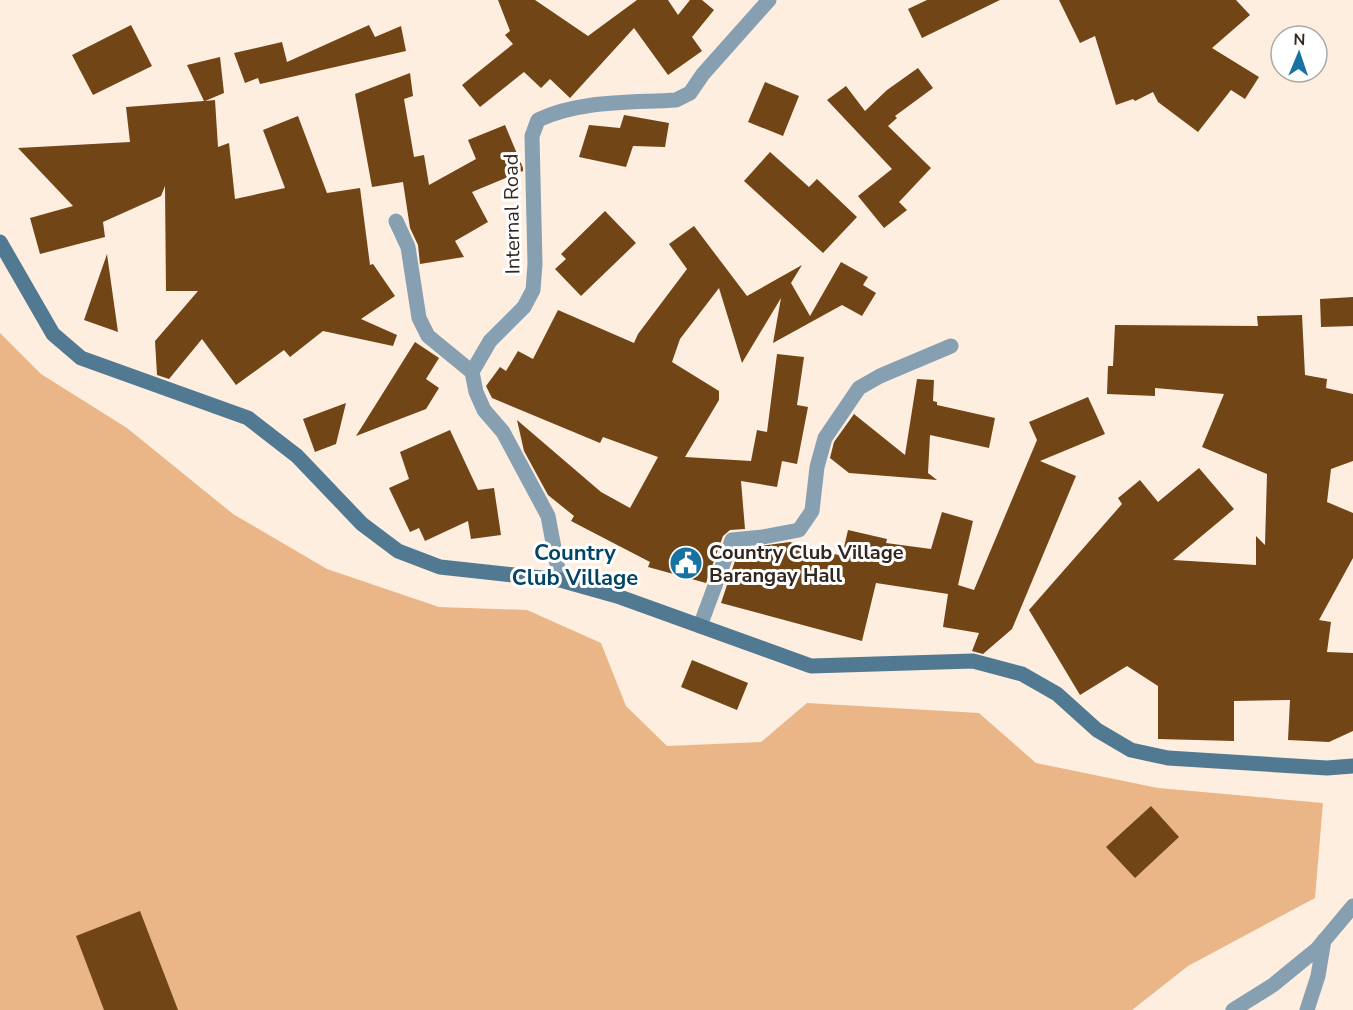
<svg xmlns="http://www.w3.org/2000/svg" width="1353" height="1010" font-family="'Nunito Sans',sans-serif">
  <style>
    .forest { fill: #eab687 }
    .building { fill: #714515 }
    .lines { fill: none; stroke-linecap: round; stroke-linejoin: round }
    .street { stroke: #86a0b2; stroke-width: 15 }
    .secondary { stroke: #527992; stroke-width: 15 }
    .labels { text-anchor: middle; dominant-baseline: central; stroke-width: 6; stroke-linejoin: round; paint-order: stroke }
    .street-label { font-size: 20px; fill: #31271f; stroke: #fff }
    .poi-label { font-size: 20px; font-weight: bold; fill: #31271f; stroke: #fff; text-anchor: start }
    .quarter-label { font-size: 22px; font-weight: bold; fill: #034565; stroke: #fff }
  </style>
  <rect width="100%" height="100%" fill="#feeee0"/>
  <path class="forest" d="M 0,333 L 41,374 L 127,428 L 233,514 L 327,569 L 439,607 L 527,610 L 601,643 L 626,706 L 667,746 L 761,742 L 807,703 L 979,713 L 1036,763 L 1158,788 L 1323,803 L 1315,898 L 1188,966 L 1132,1010 L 0,1010 Z"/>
  <path class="building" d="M 498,0 L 535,0 L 588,36 L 637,0 L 668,0 L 678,15 L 690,0 L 702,0 L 714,10 L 692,37 L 702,51 L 668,75 L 634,28 L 570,98 L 550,79 L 541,88 L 524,72 L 480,107 L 462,85 L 513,44 L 505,35 L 510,31 Z
    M 927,0 L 1000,0 L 922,38 L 908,9 Z
    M 1059,0 L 1236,0 L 1250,15 L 1212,48 L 1259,77 L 1245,99 L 1231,90 L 1198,132 L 1158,102 L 1153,92 L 1135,101 L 1133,99 L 1116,105 L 1095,36 L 1080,43 Z
    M 131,25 L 152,66 L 93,95 L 72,55 Z
    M 369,25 L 375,37 L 401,26 L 406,51 L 260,84 L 258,78 L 245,83 L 234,53 L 282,42 L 287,62 Z
    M 220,57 L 224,93 L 205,101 L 215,100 L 218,147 L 229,143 L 235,199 L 285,188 L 263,130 L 298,116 L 327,193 L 360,188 L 370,265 L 373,264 L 395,296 L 361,319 L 397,335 L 393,346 L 323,331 L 290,357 L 284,350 L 236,385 L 202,339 L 169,379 L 157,375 L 155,341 L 198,291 L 166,291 L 165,186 L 161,196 L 103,222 L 105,237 L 40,254 L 30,218 L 73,206 L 18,148 L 130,142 L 126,107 L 204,101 L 187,65 Z
    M 918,68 L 933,88 L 895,116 L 897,118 L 888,126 L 931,168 L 899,202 L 907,210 L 884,228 L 858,196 L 892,169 L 827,100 L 846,86 L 865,111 L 887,90 Z
    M 410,73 L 413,96 L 404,99 L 414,157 L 424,155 L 429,185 L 476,159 L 468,140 L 505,125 L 523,168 L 523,171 L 472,192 L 488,222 L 455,241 L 464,257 L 420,264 L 418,245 L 410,228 L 403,182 L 372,187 L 355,94 Z
    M 765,82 L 799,96 L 783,136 L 748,122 Z
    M 624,115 L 669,123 L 665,147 L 633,146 L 626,167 L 579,157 L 589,125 L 620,128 Z
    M 770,152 L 809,187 L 817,179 L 857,217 L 823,253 L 744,181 Z
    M 605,211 L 636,243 L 581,296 L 555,269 L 566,259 L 561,254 Z
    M 694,226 L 747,296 L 802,265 L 791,283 L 810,316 L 841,262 L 868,277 L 863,285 L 876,293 L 862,316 L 842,305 L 773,343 L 781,298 L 742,363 L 719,288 L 680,339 L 672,362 L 719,391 L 719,400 L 685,457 L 751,461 L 757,430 L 767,432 L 777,354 L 804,357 L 797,405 L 808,407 L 797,464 L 782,461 L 777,487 L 741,481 L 745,529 L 730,530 L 723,536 L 706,583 L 648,567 L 650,562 L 571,521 L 574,516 L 548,495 L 524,451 L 517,420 L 601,492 L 630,508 L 658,457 L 603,437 L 600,443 L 492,398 L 486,386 L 500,367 L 506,371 L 518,351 L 533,359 L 558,310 L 634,343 L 638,334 L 687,269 L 669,244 Z
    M 107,254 L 118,332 L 84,320 Z
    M 1353,297 L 1353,326 L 1321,327 L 1320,299 Z
    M 1302,315 L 1305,375 L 1327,379 L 1326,388 L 1353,394 L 1353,461 L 1331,469 L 1327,502 L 1353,513 L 1353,558 L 1319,620 L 1331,622 L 1327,652 L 1353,653 L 1353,731 L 1329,742 L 1288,740 L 1290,700 L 1234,701 L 1234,741 L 1158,739 L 1158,686 L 1127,666 L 1080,695 L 1029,610 L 1122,504 L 1118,498 L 1140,480 L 1158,502 L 1199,468 L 1234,509 L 1173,560 L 1256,565 L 1256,536 L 1265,545 L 1267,474 L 1202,447 L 1224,394 L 1155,388 L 1155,396 L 1107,394 L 1108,366 L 1113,366 L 1115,325 L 1258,326 L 1257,316 Z
    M 415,342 L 439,358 L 426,379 L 439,388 L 426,409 L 356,436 Z
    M 917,379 L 934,380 L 933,401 L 937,402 L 937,405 L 995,418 L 989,448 L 930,435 L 928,473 L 937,480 L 849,473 L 830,458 L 834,442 L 854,414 L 905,455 Z
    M 1088,397 L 1105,434 L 1040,461 L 1076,476 L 1012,629 L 983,654 L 972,651 L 979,633 L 943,627 L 948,594 L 876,583 L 862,641 L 721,603 L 739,549 L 790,542 L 842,556 L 848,530 L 887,539 L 886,543 L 931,549 L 942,512 L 973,521 L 958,585 L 974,590 L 1037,440 L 1029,422 Z
    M 346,403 L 336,444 L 315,452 L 303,419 Z
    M 450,430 L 478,490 L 494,488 L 501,535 L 471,539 L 468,521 L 425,541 L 419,528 L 410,532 L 389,488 L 409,479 L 400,452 Z
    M 692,660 L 748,683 L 737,710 L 681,687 Z
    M 1151,806 L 1179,837 L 1135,878 L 1106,847 Z
    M 140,911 L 178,1010 L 104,1010 L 76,936 Z"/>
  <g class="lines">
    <path class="street" d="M 396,221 L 408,247 L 419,318 L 428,336 L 472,372
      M 560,580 L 548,516 L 503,432 L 484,410 L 476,392 L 472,372 L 490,341 L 524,307 L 533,290 L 535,264 L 532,136 L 538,120 C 580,100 630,103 676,100 L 690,93 L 703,74 L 769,0
      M 700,626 L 732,540 L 763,537 L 799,530 L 812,511 L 817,467 L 825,438 L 859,388 L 880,376 L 951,346
      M 1233,1010 L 1273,985 L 1317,949 L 1353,906
      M 1307,1010 L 1318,976 L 1324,940"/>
    <path class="secondary" d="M 0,242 L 53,334 L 81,358 L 248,418 L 297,456 L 362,524 L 398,551 L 440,567 L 560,580 L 617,596 L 811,666 L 973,661 L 1022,674 L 1057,694 L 1097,730 L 1131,750 L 1168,758 L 1327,768 L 1353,766"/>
  </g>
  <defs>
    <symbol id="civic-disc" viewBox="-11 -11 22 22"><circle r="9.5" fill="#1872a1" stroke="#fff"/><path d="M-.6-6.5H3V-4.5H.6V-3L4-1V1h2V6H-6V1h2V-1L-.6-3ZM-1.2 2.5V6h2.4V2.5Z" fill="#fff"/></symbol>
  </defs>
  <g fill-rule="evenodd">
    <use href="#civic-disc" x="667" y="544" width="38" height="38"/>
  </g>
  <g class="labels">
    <g class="street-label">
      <text transform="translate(512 214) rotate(-91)">Internal Road</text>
    </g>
    <g class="poi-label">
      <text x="709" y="552">Country Club Village<tspan x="709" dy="23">Barangay Hall</tspan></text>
    </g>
    <g class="quarter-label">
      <text x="575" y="553">Country<tspan x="575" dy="25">Club Village</tspan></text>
    </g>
  </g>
  <g transform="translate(1299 54) rotate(2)"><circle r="28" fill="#ffffff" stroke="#ada9a5" stroke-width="1.5"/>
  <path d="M0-4.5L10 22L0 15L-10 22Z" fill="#1872a1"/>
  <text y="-9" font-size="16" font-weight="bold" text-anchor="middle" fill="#31271f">N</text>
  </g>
</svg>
